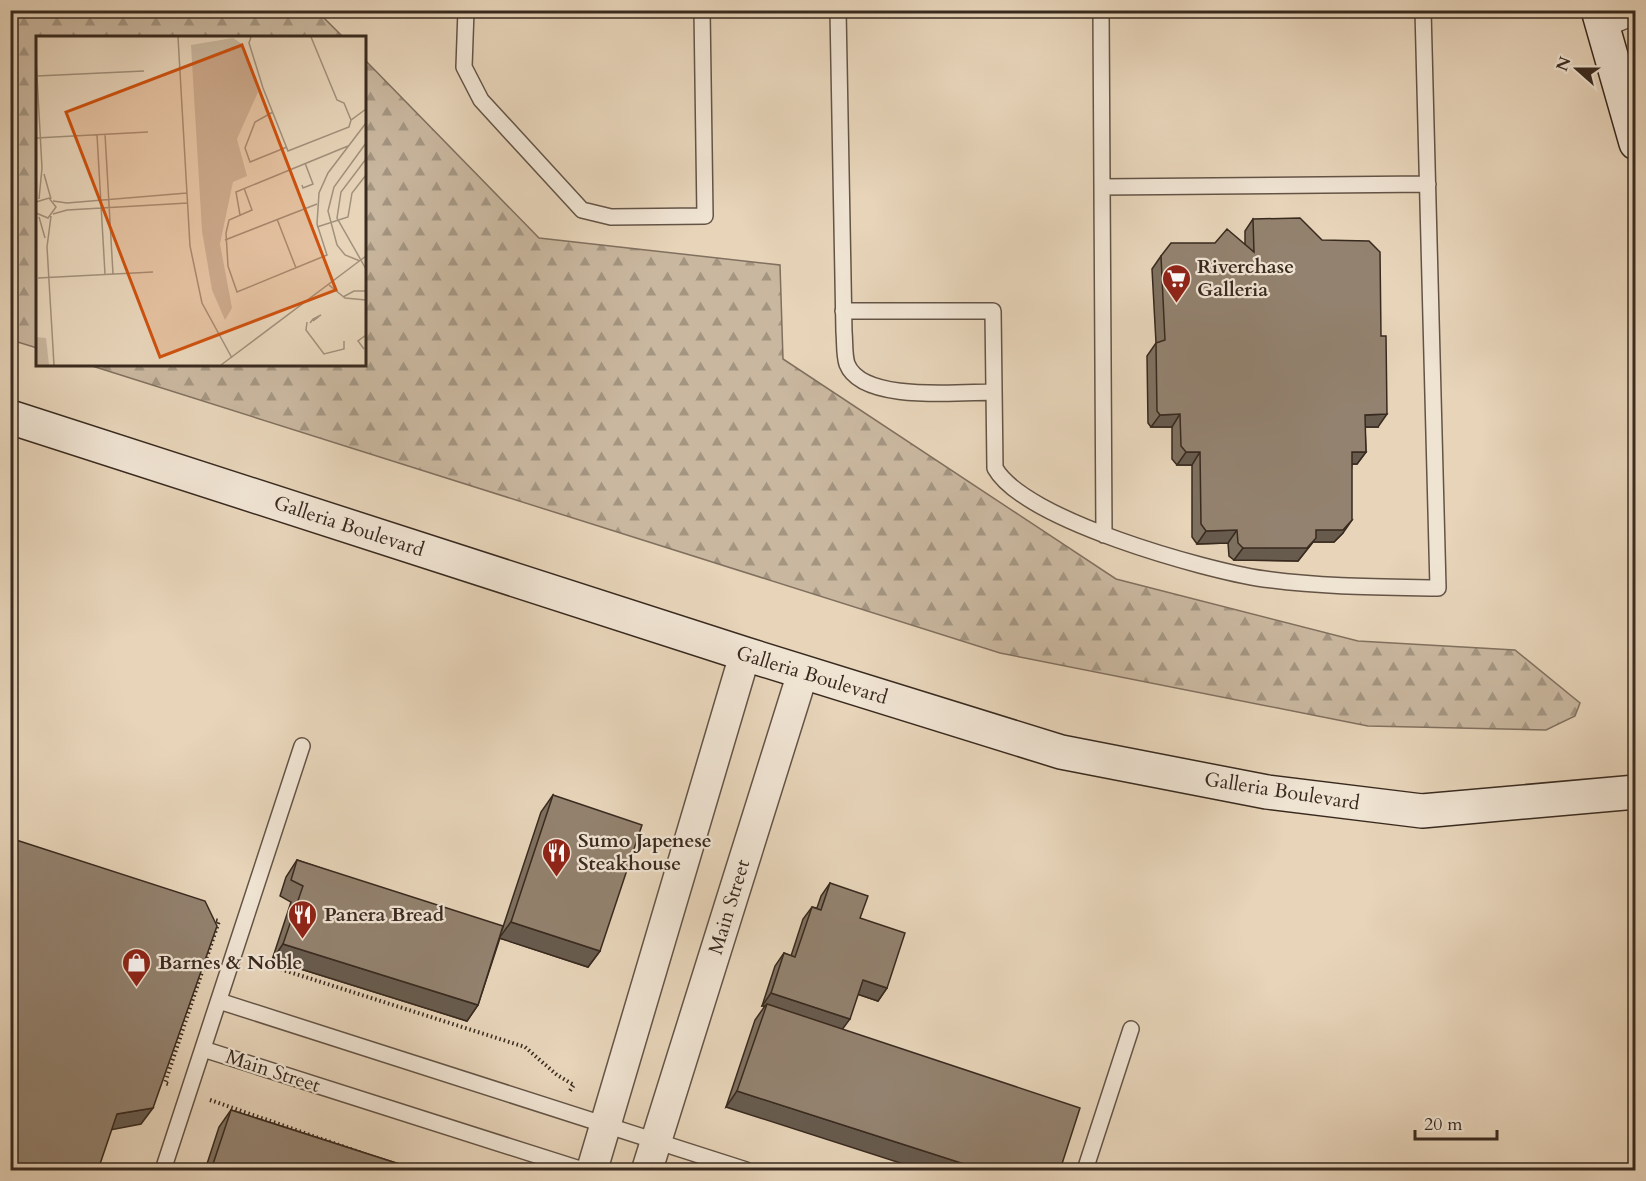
<svg xmlns="http://www.w3.org/2000/svg" width="1646" height="1181" font-family="Cardo,serif">
  <style>
    .forest { fill: url(#forest-firs); stroke: #81705f; stroke-width: 1.5 }
    .lines { fill: none; stroke-linecap: round; stroke-linejoin: round }
    .service-casing { stroke: #645446; stroke-width: 18 }
    .minor-casing { stroke: #645446; stroke-width: 33 }
    .secondary-casing { stroke: #392a1f; stroke-width: 36 }
    .path { stroke: #392a1f; stroke-width: 4; stroke-dasharray: 1.5 3; stroke-linecap: butt }
    .service { stroke: #efe3d2; stroke-width: 15 }
    .minor { stroke: #efe3d2; stroke-width: 30 }
    .secondary { stroke: #efe3d2; stroke-width: 33 }
    .wall { fill: #7e705f; stroke: #392a1f; stroke-width: 1.5 }
    .shaded-wall { fill: #675b4e; stroke: #392a1f; stroke-width: 1.5 }
    .building { fill: #93826f; stroke: #392a1f; stroke-width: 1.5 }
    .labels { text-anchor: middle; dominant-baseline: central; stroke-width: 4.5; stroke-linejoin: round; paint-order: stroke }
    .poi-label { font-size: 20px; font-weight: bold; fill: #392a1f; stroke: #efe3d2; text-anchor: start }
    .street-label { font-size: 20px; fill: #392a1f; stroke: #efe3d2 }
    .inset-road { fill: none; stroke: #a1907b; stroke-width: 1.5 }
    .view { fill: #ce520f; fill-opacity: 0.15; stroke: #ce520f; stroke-width: 3 }
    .inset-edge { fill: none; stroke: #392a1f; stroke-width: 3 }
  </style>
  <defs>
    <pattern id="forest-firs" width="22" height="20" patternUnits="userSpaceOnUse" patternTransform="scale(1.5)"><rect width="22" height="20" fill="#c9b79f"/><path d="M5 1l3.5 6h-7zM16 11l3.5 6h-7z" fill="#a49581"/></pattern>
  </defs>
  <rect width="100%" height="100%" fill="#e7d4b9"/>
  <filter id="stains"><feTurbulence type="fractalNoise" baseFrequency=".00333" numOctaves="4"/><feColorMatrix values="0 0 0 0 .2 0 0 0 0 .09 0 0 0 0 .02 0 0 0 .5 -.17"/></filter>
  <radialGradient id="worn" r=".72"><stop offset=".6" stop-color="#630" stop-opacity="0"/><stop offset="1" stop-color="#630" stop-opacity=".3"/></radialGradient>
  <path class="forest" d="M 11,10 L 317,11 L 343,37 L 38,38 L 37,348 L 11,340 Z
    M 365,60 L 539,238 L 780,265 L 783,359 L 1116,579 L 1358,641 L 1515,650 L 1580,703 L 1575,716 L 1546,730 L 1368,726 L 1000,653 L 89,365 L 364,364 Z"/>
  <g class="lines">
    <defs>
      <path id="service" d="M 466,10 L 464,67 L 481,100 L 582,210 L 611,217 L 705,216 L 702,10
        M 838,10 L 844,332 C 845,342 844,355 847,364 C 862,403 960,392 994,392
        M 1101,10 L 1104,535
        M 1603,30 L 1636,16
        M 1102,187 L 1428,184
        M 843,311 L 993,311 L 995,468 C 1024,520 1204,570 1264,579 C 1322,587 1380,587 1438,588 L 1423,10
        M 219,1001 L 746,1170
        M 203,1049 L 583,1170
        M 163,1170 L 302,746
        M 1085,1170 L 1131,1029"/>
      <path id="minor" d="M 592,1170 L 745,654
        M 647,1170 L 803,672"/>
      <path id="secondary" d="M 1598,10 L 1636,143
        M 10,417 L 745,654 L 1061,752 L 1267,792 L 1422,811 L 1636,792"/>
    </defs>
    <use href="#service" class="service-casing"/>
    <use href="#minor" class="minor-casing"/>
    <use href="#secondary" class="secondary-casing"/>
    <path class="path" d="M 255,961 L 525,1047 L 557,1075 L 574,1085 L 569,1092
      M 168,1084 L 165,1083 L 219,921 L 211,919
      M 210,1100 L 362,1153"/>
    <use href="#service" class="service"/>
    <use href="#minor" class="minor"/>
    <use href="#secondary" class="secondary"/>
  </g>
  <path class="wall" d="M 1253,219 L 1378,427 L 1365,427 L 1366,452 L 1357,464 L 1352,464 L 1343,533 L 1334,542 L 1313,542 L 1298,561 L 1234,560 L 1229,556 L 1228,543 L 1197,544 L 1192,537 L 1192,465 L 1177,465 L 1172,459 L 1172,427 L 1151,427 L 1148,423 L 1147,356 L 1156,343 L 1152,269 L 1161,256 L 1245,244 L 1245,231 Z
    M 553,795 L 600,951 L 588,967 L 500,938 L 478,1005 L 467,1021 L 272,960 L 291,902 L 280,896 L 286,877 L 297,860 L 502,930 L 541,812 Z
    M 830,883 L 860,918 L 887,988 L 878,1001 L 858,994 L 726,1107 L 755,1020 L 765,1006 L 762,1006 L 775,966 L 784,953 L 791,956 L 803,919 L 812,907 L 817,908 L 821,896 Z
    M 231,1110 L 418,1170 L 205,1170 L 219,1127 Z"/>
  <path class="shaded-wall" d="M 1180,414 L 1172,427 L 1151,427 L 1160,415 Z
    M 1387,414 L 1378,427 L 1357,427 L 1365,415 Z
    M 1186,452 L 1200,452 L 1192,465 L 1177,465 Z
    M 1352,452 L 1366,452 L 1357,464 L 1343,464 Z
    M 1352,520 L 1343,533 L 1334,542 L 1313,542 L 1298,561 L 1234,560 L 1243,548 Z
    M 1237,530 L 1228,543 L 1197,544 L 1206,531 Z
    M 511,922 L 600,951 L 588,967 L 499,938 Z
    M 283,944 L 478,1005 L 467,1021 L 272,960 Z
    M 863,980 L 887,988 L 878,1001 L 854,993 Z
    M 771,993 L 850,1019 L 841,1031 L 767,1004 L 765,1006 L 762,1006 Z
    M 737,1091 L 983,1170 L 922,1170 L 726,1107 Z
    M 153,1108 L 141,1124 L 105,1131 L 117,1114 Z"/>
  <path class="building" d="M 1300,218 L 1322,240 L 1369,241 L 1380,252 L 1381,336 L 1386,336 L 1387,414 L 1365,415 L 1366,452 L 1352,452 L 1352,520 L 1343,530 L 1316,530 L 1316,538 L 1307,548 L 1243,548 L 1238,543 L 1237,530 L 1206,531 L 1201,524 L 1200,452 L 1186,452 L 1181,446 L 1180,414 L 1160,415 L 1157,411 L 1156,343 L 1165,340 L 1161,256 L 1171,243 L 1215,243 L 1227,229 L 1254,252 L 1253,219 Z
    M 553,795 L 642,825 L 600,951 L 511,922 Z
    M 10,838 L 205,901 L 217,926 L 153,1108 L 117,1114 L 98,1170 L 10,1170 Z
    M 297,860 L 503,926 L 478,1005 L 283,944 L 303,886 L 291,880 Z
    M 830,883 L 868,896 L 860,918 L 905,933 L 887,988 L 863,980 L 850,1019 L 771,993 L 784,953 L 795,957 L 812,907 L 821,910 Z
    M 767,1004 L 1080,1108 L 1060,1170 L 983,1170 L 737,1091 Z
    M 231,1110 L 418,1170 L 211,1170 Z"/>
  <defs>
    <symbol id="supermarket-pin" viewBox="-11 -11 22 30"><path d="M0 17L-7.5 6A9.5 9.5 0 1 1 7.5 6Z" fill="#8f2418" stroke="#efe3d2"/><path d="M-6-5.5h2.5l.6 2H6L4.5 2H-2.5L-4.4-4H-6ZM-1.5 3.2a1.3 1.3 0 1 0 .1 0ZM3 3.2a1.3 1.3 0 1 0 .1 0Z" fill="#fff"/></symbol>
    <symbol id="restaurant-pin" viewBox="-11 -11 22 30"><path d="M0 17L-7.5 6A9.5 9.5 0 1 1 7.5 6Z" fill="#8f2418" stroke="#efe3d2"/><path d="M-5-6h1v4h1v-4h1v4h1v-4h1v5L-1.5 .5V6h-2V.5L-5-1ZM5-6V6H3V1.5H1.5Q1.5-4 5-6Z" fill="#fff"/></symbol>
    <symbol id="shop-pin" viewBox="-11 -11 22 30"><path d="M0 17L-7.5 6A9.5 9.5 0 1 1 7.5 6Z" fill="#8f2418" stroke="#efe3d2"/><path d="M-5-2.5h2.3a2.7 3.5 0 0 1 5.4 0H5L5.5 6h-11ZM-1.5-2.5h3a1.5 2.3 0 0 0-3 0Z" fill="#fff"/></symbol>
  </defs>
  <g fill-rule="evenodd">
    <use href="#supermarket-pin" x="1160" y="262" width="33" height="45"/>
    <use href="#restaurant-pin" x="540" y="836" width="33" height="45"/>
    <use href="#restaurant-pin" x="286" y="898" width="33" height="45"/>
    <use href="#shop-pin" x="120" y="946" width="33" height="45"/>
  </g>
  <g class="labels">
    <g class="poi-label">
      <text x="1197" y="266">Riverchase<tspan x="1197" dy="23">Galleria</tspan></text>
      <text x="578" y="840">Sumo Japenese<tspan x="578" dy="23">Steakhouse</tspan></text>
      <text x="324" y="914">Panera Bread</text>
      <text x="158" y="962">Barnes &amp; Noble</text>
    </g>
    <g class="street-label">
      <text transform="translate(349 526) rotate(18)">Galleria Boulevard</text>
      <text transform="translate(812 675) rotate(17)">Galleria Boulevard</text>
      <text transform="translate(1282 791) rotate(9)">Galleria Boulevard</text>
      <text transform="translate(729 907) rotate(-73)">Main Street</text>
      <text transform="translate(273 1071) rotate(18)">Main Street</text>
    </g>
  </g>
  <g transform="translate(36 36)">
    <rect width="330" height="330" fill="#e7d4b9"/>
    <path d="M 197,2 L 206,8 L 222,56 L 201,103 L 211,140 L 197,146 L 184,208 L 196,272 L 189,284 L 176,254 L 166,195 L 155,9 ZM 0,301 L 10,302 L 13,329 L 0,329 Z" fill="#c9b79f"/>
    <path class="inset-road" d="M 142,1 L 154,210 L 166,267 L 196,322M 215,1 L 213,7 L 227,52 L 252,115 L 313,91 L 315,84M 275,1 L 301,64 L 308,67 L 315,84 L 330,73M 0,22 L 6,132 L 3,163M 1,40 L 108,35M 237,76 L 219,86 L 209,112 L 214,126 L 251,111M 69,98 L 77,238M 61,99 L 69,238M 0,102 L 112,96M 330,123 L 305,156 L 301,182 L 330,233M 8,138 L 15,163M 266,149 L 267,152 L 277,148 L 269,127M 208,152 L 216,174 L 193,184 L 190,197 L 192,230 L 201,256 L 291,219 L 281,188 L 283,157 L 292,137 L 330,87M 17,165 L 31,167 L 151,157M 0,166 L 13,162 L 20,171 L 12,182 L 0,177M 17,178 L 31,174 L 152,167M 204,179 L 200,156 L 312,110M 15,180 L 11,211 L 18,329M 3,181 L 9,202M 241,183 L 260,232M 281,191 L 312,181 L 316,157 L 330,139M 189,204 L 281,168M 324,225 L 309,219 L 301,209 L 292,175 L 298,151 L 330,107M 2,242 L 117,236M 293,249 L 309,262 L 330,264M 307,261 L 318,255 L 330,255M 271,286 L 270,294 L 288,318 L 308,313 L 308,305M 274,287 L 277,283 L 285,279 L 277,285M 328,313 L 322,305 L 330,299M 185,329 L 330,220"/>
    <path class="view" d="M 206,9 L 300,254 L 124,321 L 30,76 Z"/>
    <rect width="330" height="330" class="inset-edge"/>
  </g>
  <rect width="1646" height="1181" fill="none" stroke="#e7d4b9" stroke-width="36"/>
  <rect x="12" y="12" width="1622" height="1157" fill="none" stroke="#392a1f" stroke-width="3"/>
  <rect x="18" y="18" width="1610" height="1145" fill="none" stroke="#392a1f" stroke-width="1.5"/>
  <g transform="translate(1577 69) rotate(291)" stroke="#efe3d2" stroke-width="4.5" paint-order="stroke">
  <path d="M0-4.5L10 22L0 15L-10 22Z" fill="#392a1f"/>
  <text y="-9" font-size="16" font-weight="bold" text-anchor="middle" fill="#392a1f">N</text>
  </g>
  <path d="M1415 1130v9h82v-9" fill="none" stroke="#392a1f" stroke-width="3"/>
  <text x="1424" y="1130" font-size="18" fill="#392a1f" stroke="#efe3d2" stroke-width="4.5" paint-order="stroke">20 m</text>
  <rect width="100%" height="100%" filter="url(#stains)"/>
  <rect width="100%" height="100%" fill="url(#worn)"/>
</svg>
